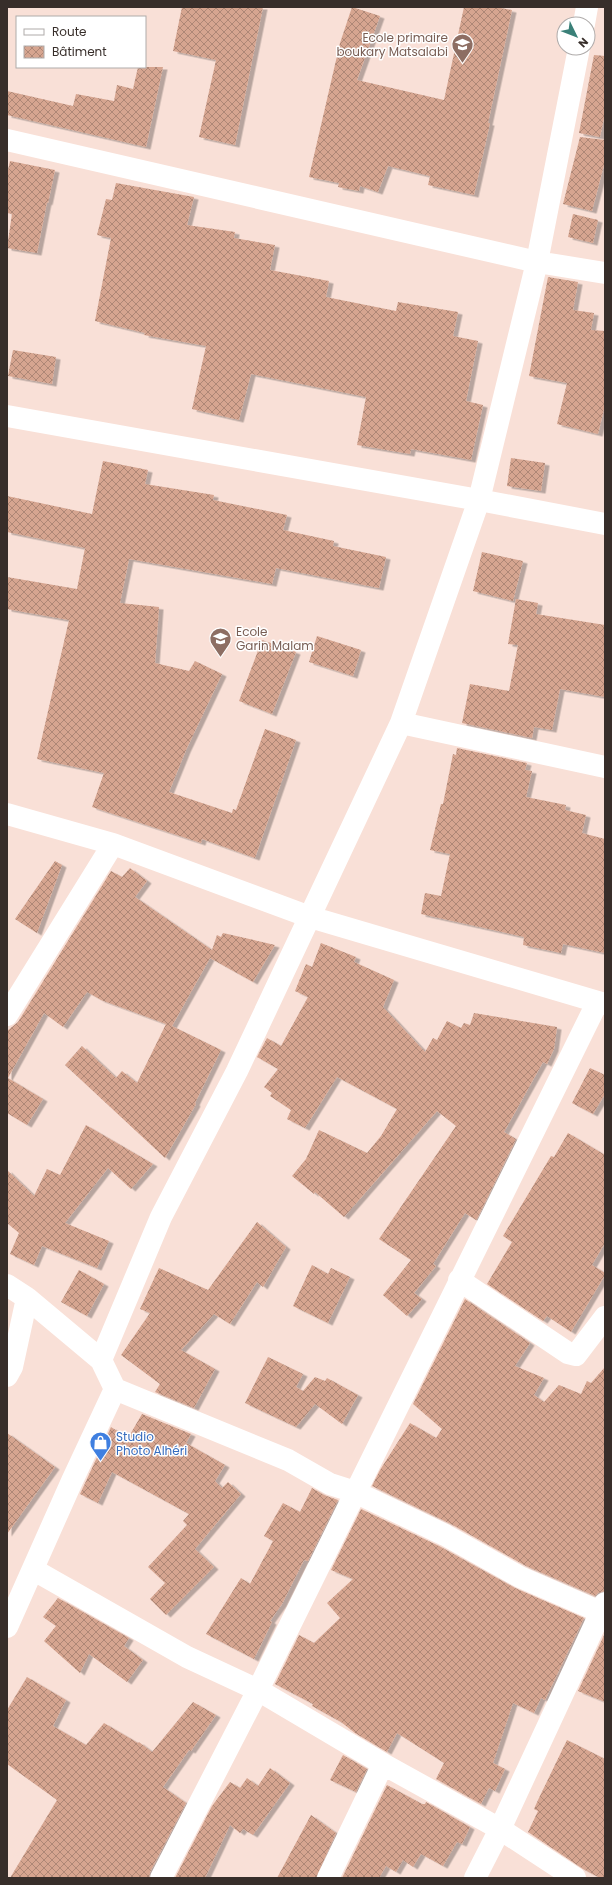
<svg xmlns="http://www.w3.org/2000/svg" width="612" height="1885" font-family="Poppins,sans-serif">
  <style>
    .building { fill: url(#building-cross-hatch); filter: url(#shadow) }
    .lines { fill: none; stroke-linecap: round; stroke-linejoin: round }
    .street { stroke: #fff; stroke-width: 22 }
    .labels { text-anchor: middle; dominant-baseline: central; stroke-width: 3; stroke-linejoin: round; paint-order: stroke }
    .education-label { font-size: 12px; fill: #785e54; stroke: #fff; text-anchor: end }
    .shop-label { font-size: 12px; fill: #366cbe; stroke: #fff; text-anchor: start }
  </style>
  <defs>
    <pattern id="building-cross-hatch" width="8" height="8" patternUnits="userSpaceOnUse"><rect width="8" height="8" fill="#d6a590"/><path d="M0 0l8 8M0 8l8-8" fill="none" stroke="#ae8776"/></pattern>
    <filter id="shadow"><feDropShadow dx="4.5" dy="2.5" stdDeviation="0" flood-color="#0004"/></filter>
  </defs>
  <rect width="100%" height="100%" fill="#f9e0d7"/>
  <path class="building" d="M 182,7 L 263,7 L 235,145 L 199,137 L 216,60 L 173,51 Z
    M 352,7 L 380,16 L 357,80 L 444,100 L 464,7 L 496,7 L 512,10 L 488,123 L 490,123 L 474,195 L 428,185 L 430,176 L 388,166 L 378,192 L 360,186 L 359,191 L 338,187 L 339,183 L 309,177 L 340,43 Z
    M 594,55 L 605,56 L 605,113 L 600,137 L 579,133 Z
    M 138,67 L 163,67 L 146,147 L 7,115 L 7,91 L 73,106 L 76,94 L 114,101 L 117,85 L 133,89 Z
    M 580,137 L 605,140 L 605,161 L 592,211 L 563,204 Z
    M 10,161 L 55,170 L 48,203 L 47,202 L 37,253 L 7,248 L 12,214 L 7,213 L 7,174 Z
    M 116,183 L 194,197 L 187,225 L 235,232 L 234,238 L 275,245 L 270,270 L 329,281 L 326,297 L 396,311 L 398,302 L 458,312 L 453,336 L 478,341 L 466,401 L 483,405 L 471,460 L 411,449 L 410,454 L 357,445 L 366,397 L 251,374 L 239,420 L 192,409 L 206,346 L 144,335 L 145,333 L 95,321 L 111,238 L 97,235 L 106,199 L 112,200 Z
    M 573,214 L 598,220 L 593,243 L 568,237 Z
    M 548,277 L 578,282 L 573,310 L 594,313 L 591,330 L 605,331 L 605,405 L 598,434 L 557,424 L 567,383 L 529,376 Z
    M 13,350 L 56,357 L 52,384 L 8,376 Z
    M 511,458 L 545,463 L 541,491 L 507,486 Z
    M 103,461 L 148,470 L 145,484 L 214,495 L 213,500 L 287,515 L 283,530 L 334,541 L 333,546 L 386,557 L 379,588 L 276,568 L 272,584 L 129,559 L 120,603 L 159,607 L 155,663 L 189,671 L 195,661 L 222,674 L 186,750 L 169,792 L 232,813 L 233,809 L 236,810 L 265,729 L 296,740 L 255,858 L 202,839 L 201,843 L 92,807 L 104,773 L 37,759 L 69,620 L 7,609 L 7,577 L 77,589 L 85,548 L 7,532 L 7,496 L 92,514 Z
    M 482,552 L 523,561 L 513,601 L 473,591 Z
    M 516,599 L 538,603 L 536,614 L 605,625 L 605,697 L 560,689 L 552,730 L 534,727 L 532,738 L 462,723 L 470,684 L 509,691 L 518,645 L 508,644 Z
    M 317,636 L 361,650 L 353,676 L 309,662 Z
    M 262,640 L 296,652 L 272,714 L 239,701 Z
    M 457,748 L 527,763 L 525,770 L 532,771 L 526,797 L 566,805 L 565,810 L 586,815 L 582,833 L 605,839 L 605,953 L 563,944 L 561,953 L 523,945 L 524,937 L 421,914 L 425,893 L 441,896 L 450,854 L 430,850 L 441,804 L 443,804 L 453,754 L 456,755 Z
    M 55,861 L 62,865 L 37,933 L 15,919 Z
    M 130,868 L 147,881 L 135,897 L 212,950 L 217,935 L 221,937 L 223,933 L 275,945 L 253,982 L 210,958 L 172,1026 L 221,1050 L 195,1103 L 196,1104 L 165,1158 L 65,1065 L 82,1046 L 116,1078 L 122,1071 L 137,1083 L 166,1024 L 101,1000 L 87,992 L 63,1027 L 44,1013 L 8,1078 L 43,1099 L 27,1125 L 7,1113 L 7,1031 L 18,1022 L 111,871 L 122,877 Z
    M 321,943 L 356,957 L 354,962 L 394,980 L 383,1007 L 425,1052 L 433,1038 L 437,1040 L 447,1021 L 461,1028 L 464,1023 L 470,1025 L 474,1013 L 557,1027 L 554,1049 L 547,1064 L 543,1062 L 504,1132 L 516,1139 L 477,1219 L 476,1220 L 465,1213 L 433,1264 L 436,1266 L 414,1293 L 422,1299 L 407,1316 L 383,1295 L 411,1260 L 379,1239 L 456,1126 L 437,1111 L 344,1217 L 315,1192 L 314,1194 L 292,1176 L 306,1159 L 319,1130 L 367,1153 L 381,1136 L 397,1109 L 337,1077 L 305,1128 L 287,1119 L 291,1110 L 270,1096 L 272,1093 L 264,1087 L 278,1069 L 257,1057 L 267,1038 L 281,1046 L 308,997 L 295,991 L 306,964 L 312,967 Z
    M 590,1068 L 605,1075 L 605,1094 L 593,1114 L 572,1103 Z
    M 86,1125 L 153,1164 L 131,1189 L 108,1168 L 65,1223 L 109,1241 L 97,1268 L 42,1246 L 34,1265 L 10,1254 L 19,1233 L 7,1223 L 7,1170 L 34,1196 L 47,1169 L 60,1175 Z
    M 568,1133 L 605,1155 L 605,1243 L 592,1265 L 605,1273 L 605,1275 L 571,1332 L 547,1316 L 543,1321 L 487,1284 L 512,1242 L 503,1236 L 551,1156 L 554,1157 Z
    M 257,1222 L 286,1247 L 263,1287 L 257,1282 L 230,1324 L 214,1314 L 181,1350 L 215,1369 L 194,1408 L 155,1392 L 160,1384 L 121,1355 L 150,1313 L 140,1309 L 159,1268 L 208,1290 Z
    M 312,1265 L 328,1274 L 331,1268 L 350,1277 L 328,1323 L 293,1306 Z
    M 79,1270 L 104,1284 L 87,1316 L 61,1302 Z
    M 465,1299 L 530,1343 L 515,1366 L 544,1378 L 534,1395 L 544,1402 L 559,1385 L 581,1394 L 587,1381 L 591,1383 L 605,1367 L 605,1591 L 598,1593 L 595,1596 L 526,1566 L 451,1524 L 372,1486 L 380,1470 L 410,1423 L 436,1438 L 442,1429 L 413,1404 Z
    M 268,1357 L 303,1374 L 296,1387 L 303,1391 L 315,1377 L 325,1381 L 327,1378 L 358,1395 L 342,1424 L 315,1404 L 296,1427 L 245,1403 Z
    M 142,1414 L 191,1434 L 186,1443 L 225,1465 L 215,1481 L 222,1488 L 228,1482 L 241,1494 L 195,1549 L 214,1567 L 166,1615 L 150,1599 L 165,1583 L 148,1567 L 187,1525 L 183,1521 L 189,1514 L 112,1472 L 98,1503 L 80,1494 L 111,1427 L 128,1438 Z
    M 7,1433 L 55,1467 L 7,1534 Z
    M 312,1488 L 324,1495 L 338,1500 L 308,1561 L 304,1560 L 282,1604 L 270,1621 L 272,1622 L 254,1659 L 206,1634 L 241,1578 L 250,1584 L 273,1541 L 264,1536 L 283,1503 L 300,1512 Z
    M 361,1509 L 439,1546 L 515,1588 L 584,1618 L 545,1700 L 541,1698 L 534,1713 L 513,1703 L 493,1763 L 505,1769 L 495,1791 L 489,1788 L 481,1804 L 436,1779 L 444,1763 L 397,1733 L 387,1752 L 355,1733 L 341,1722 L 312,1706 L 313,1704 L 275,1684 L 299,1635 L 314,1643 L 340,1618 L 327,1603 L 353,1579 L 331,1570 Z
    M 58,1598 L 129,1638 L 124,1646 L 143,1660 L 127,1682 L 89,1654 L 80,1673 L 44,1641 L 56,1626 L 43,1617 Z
    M 605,1633 L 605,1702 L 578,1691 Z
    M 27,1677 L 66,1700 L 53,1726 L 86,1745 L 104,1723 L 138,1743 L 139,1742 L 152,1752 L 193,1702 L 216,1715 L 191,1751 L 189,1750 L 163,1787 L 186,1803 L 150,1872 L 149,1878 L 10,1878 L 57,1800 L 7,1764 L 7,1710 Z
    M 567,1740 L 605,1759 L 605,1878 L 600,1878 L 583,1869 L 528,1832 L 538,1811 L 534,1809 L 538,1800 Z
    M 343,1755 L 367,1769 L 356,1792 L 330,1780 Z
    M 270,1768 L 290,1783 L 253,1835 L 243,1829 L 240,1833 L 230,1825 L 205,1878 L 175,1878 L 212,1806 L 230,1782 L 240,1788 L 247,1778 L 258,1786 Z
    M 387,1785 L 422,1804 L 425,1804 L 426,1802 L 470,1827 L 462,1844 L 457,1842 L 443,1866 L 421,1854 L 413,1867 L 403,1860 L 396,1872 L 386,1866 L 379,1878 L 342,1878 Z
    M 311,1815 L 336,1833 L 316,1878 L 277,1878 Z"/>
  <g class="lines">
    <path class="street" d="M 584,24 L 587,7
      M 7,140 L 537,262 L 605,273
      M 7,416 L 479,500 L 605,524
      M 401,723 L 605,767
      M 7,814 L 113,844 L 310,917 L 605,1004
      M 7,1015 L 113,844
      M 459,1280 L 568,1353 L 576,1355 L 605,1317
      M 7,1285 L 27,1298 L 101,1360 L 115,1389 L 288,1460 L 330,1484 L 355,1492 L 445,1535 L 520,1577 L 605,1614
      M 101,1360 L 161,1217 L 237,1071 L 401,723 L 479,500 L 537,262 L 579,48
      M 7,1376 L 12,1367 L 27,1298
      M 34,1570 L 187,1657 L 258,1690 L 383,1764 L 500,1829 L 575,1878
      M 7,1627 L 72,1481 L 115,1389
      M 161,1878 L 258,1690 L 597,1003
      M 328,1878 L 383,1764
      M 475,1878 L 500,1829 L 605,1603"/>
  </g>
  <defs>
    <symbol id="school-pin" viewBox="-11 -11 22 30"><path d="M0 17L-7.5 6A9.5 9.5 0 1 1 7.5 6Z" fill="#8d6e63" stroke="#fff"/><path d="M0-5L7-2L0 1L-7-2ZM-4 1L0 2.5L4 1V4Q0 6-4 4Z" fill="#fff"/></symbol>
    <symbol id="shop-pin" viewBox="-11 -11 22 30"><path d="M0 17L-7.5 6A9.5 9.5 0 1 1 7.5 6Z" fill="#3f7fe0" stroke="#fff"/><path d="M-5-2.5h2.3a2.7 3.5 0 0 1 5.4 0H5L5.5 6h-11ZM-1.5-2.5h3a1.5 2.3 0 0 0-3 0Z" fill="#fff"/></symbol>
  </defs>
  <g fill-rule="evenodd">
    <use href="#school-pin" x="450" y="32" width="25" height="34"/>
    <use href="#school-pin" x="208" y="626" width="25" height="34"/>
    <use href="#shop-pin" x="88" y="1430" width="25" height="34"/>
  </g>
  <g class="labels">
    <g class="education-label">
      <text x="448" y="37">Ecole primaire<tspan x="448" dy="14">boukary Matsalabi</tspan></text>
      <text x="236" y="631" text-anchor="start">Ecole<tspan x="236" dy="14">Garin Malam</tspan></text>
    </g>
    <g class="shop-label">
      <text x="116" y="1436">Studio<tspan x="116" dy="14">Photo Alhéri</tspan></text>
    </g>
  </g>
  <rect width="612" height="1885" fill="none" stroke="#372e2a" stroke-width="16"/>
  <rect x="16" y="16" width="130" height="52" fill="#ffffff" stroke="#afabaa"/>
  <rect x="24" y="29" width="20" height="6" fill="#ffffff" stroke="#afabaa"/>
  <text x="52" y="36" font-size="12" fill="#372e2a">Route</text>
  <rect x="24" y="46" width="20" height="12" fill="url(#building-cross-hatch)" stroke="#afabaa"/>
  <text x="52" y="56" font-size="12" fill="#372e2a">Bâtiment</text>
  <g transform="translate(576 36) rotate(133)"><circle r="19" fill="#ffffff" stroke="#afabaa"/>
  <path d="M0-3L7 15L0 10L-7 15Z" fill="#3a8078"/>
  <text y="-6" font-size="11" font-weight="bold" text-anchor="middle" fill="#372e2a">N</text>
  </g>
</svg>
